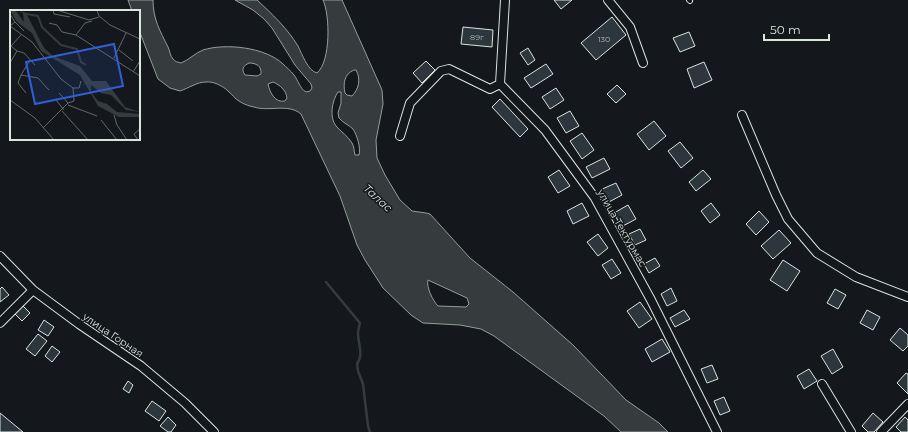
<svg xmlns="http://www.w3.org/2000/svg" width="908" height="432" font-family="Montserrat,sans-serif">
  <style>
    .water { fill: #363b3e; stroke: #939e99; fill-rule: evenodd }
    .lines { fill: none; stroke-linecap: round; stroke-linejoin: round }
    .stream { stroke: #363b3e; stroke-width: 2.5 }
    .building { fill: #2c363c; stroke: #d8e6dc }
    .lane-casing { stroke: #d8e6dc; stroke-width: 6 }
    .street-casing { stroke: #d8e6dc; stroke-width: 10 }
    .lane { stroke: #14181c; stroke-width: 4 }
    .street { stroke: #14181c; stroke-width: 8 }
    .labels { text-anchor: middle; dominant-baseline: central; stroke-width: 3; stroke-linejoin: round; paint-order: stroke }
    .number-label { font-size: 8px; fill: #adbab4 }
    .street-label { font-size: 10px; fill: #d8e6dc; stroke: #14181c }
    .water-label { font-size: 11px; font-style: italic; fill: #d8e6dc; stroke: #14181c }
    .inset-river { fill: none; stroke: #363b3e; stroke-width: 2 }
    .inset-road { fill: none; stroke: #626a69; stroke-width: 1 }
    .view { fill: #305dd8; fill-opacity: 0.15; stroke: #305dd8; stroke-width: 2 }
    .inset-edge { fill: none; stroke: #d8e6dc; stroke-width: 2 }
  </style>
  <rect width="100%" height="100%" fill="#14181c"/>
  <path class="water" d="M 128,0 L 153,0 C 153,19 160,31 168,47 C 170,51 170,56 173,59 C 175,62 178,62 181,63 C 189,60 195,53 203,50 C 225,43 265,47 283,64 C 286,67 291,71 294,75 C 298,80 300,89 306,92 L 310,91 L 312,88 L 311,84 L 295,65 L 272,28 L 264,19 L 253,10 L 235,0 L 257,0 C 272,14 287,28 298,46 C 302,54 308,71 317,73 C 331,61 330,15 323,0 L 342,0 L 382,90 L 383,104 L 376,140 L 377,158 L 385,175 L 400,200 L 412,211 L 426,213 L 430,214 L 470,258 L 513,292 L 573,345 L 626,400 L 659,423 L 668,432 L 621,432 L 604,416 L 494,336 L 481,329 L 460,325 L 423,323 L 411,315 L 383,288 L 365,260 L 357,245 L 340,196 L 301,114 C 288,103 269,112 254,107 C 249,106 243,104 239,101 C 235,99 232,94 228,91 C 223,86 213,81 206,82 C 197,82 189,88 180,91 L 170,88 L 158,79 L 139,30 L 139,11 L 132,11 ZM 249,63 C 256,63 262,66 261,74 L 257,76 L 245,75 C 241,69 243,66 249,63 ZM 354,70 L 356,70 C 361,79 359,89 352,96 L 347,95 L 345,93 C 343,84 344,74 354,70 ZM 273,82 C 280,85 286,90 287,98 L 285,101 C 275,103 270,93 268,84 ZM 338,92 L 341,92 L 341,103 L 338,113 L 339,118 C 343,123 349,125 353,129 C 357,135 361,148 359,155 L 355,155 C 354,151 354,146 352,143 C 348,136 341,132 336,126 C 329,117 332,101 338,92 ZM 428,280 L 467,298 L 469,304 L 466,307 L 438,306 C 433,301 426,287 428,280 Z"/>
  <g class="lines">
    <path class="stream" d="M 326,282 L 360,323 C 359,327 358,330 358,333 C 358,344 364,354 357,364 L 358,371 L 363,384 L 368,426 L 370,432"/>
  </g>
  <path class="building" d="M 554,0 L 572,0 L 561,9 Z
    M 612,17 L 626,35 L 596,60 L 581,43 Z
    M 463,27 L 493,30 L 492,47 L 461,44 Z
    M 689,32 L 695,46 L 680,52 L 673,38 Z
    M 528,48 L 535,60 L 528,65 L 520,53 Z
    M 426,61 L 435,70 L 422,83 L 413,73 Z
    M 704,62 L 712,80 L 694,88 L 687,69 Z
    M 546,64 L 553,74 L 531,88 L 524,78 Z
    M 617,85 L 626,94 L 616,103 L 607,94 Z
    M 556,88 L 564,100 L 550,109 L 542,97 Z
    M 500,99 L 528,129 L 520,137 L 492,107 Z
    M 570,111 L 579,126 L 566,133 L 557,118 Z
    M 654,121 L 666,136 L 649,150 L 637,134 Z
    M 582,133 L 594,150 L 582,159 L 570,141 Z
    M 680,142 L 693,158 L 681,168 L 668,151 Z
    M 604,158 L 610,169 L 592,178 L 586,167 Z
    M 559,170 L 570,186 L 558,193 L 548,177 Z
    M 703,170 L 711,179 L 696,191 L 689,182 Z
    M 616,183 L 622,195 L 607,203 L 600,190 Z
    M 582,203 L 589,216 L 573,224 L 567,211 Z
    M 711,203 L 720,215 L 710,223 L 701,211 Z
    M 628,205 L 636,219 L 621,227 L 614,213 Z
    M 759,211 L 769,222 L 756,235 L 746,224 Z
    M 640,229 L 646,240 L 635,245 L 629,234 Z
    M 779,230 L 791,243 L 773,259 L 761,246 Z
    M 598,234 L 608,248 L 598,256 L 587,242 Z
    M 655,258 L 660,266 L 649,273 L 644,264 Z
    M 612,259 L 621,273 L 611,279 L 602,265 Z
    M 783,260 L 800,271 L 787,291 L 770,280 Z
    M 2,287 L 9,295 L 0,302 L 0,289 Z
    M 671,288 L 677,301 L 667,306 L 661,294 Z
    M 835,289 L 846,295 L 838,309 L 827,303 Z
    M 640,302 L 652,319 L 639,328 L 627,311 Z
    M 22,305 L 30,313 L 22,321 L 14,313 Z
    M 684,310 L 690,319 L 675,327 L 670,318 Z
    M 867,310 L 880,317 L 873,330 L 860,323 Z
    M 44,320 L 54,327 L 48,336 L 38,330 Z
    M 900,328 L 908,335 L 908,346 L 903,351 L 890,340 Z
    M 38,334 L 47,341 L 35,356 L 26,349 Z
    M 662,339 L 670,352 L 652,362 L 645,349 Z
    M 52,346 L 60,352 L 52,362 L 45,356 Z
    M 833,349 L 843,367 L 832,374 L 821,356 Z
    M 712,365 L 718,379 L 707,383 L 701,369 Z
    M 809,369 L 817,381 L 804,389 L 797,376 Z
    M 906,373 L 908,374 L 908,394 L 897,383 Z
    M 128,381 L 133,385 L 129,393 L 123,389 Z
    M 724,397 L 730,411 L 720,415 L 714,401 Z
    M 152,401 L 166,411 L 159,421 L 145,411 Z
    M 0,413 L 23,432 L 0,432 Z
    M 873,413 L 883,422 L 874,432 L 868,432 L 862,426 Z
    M 168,417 L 176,425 L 171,432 L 168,432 L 160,426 Z
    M 905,417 L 908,420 L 908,432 L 901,432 L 896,427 Z"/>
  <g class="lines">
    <defs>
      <path id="lane" d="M 689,0 L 690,1"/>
      <path id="street" d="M 505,0 L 500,84 L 545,130 L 595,198 L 651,300 L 717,432
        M 608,0 L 630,27 L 643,63
        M 742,115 L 776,195 L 788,219 L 817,253 L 856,277 L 908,297
        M 400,136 L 410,103 L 441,71 L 449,69 L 490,89 L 500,84
        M 0,256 L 33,290 L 79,324 L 141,366 L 185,403 L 214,432
        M 0,323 L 33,290
        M 822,384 L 851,432
        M 881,432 L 908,404"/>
    </defs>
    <use href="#lane" class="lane-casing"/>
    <use href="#street" class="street-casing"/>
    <use href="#lane" class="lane"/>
    <use href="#street" class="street"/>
  </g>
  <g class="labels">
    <g class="number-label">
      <text x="477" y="37">89г</text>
      <text x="604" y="39">130</text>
    </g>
    <g class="street-label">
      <text transform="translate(622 228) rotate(60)">улица Тектурмас</text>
      <text transform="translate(113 335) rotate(34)">улица Горная</text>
    </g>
    <g class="water-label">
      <text transform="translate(378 198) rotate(43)">Талас</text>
    </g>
  </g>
  <g transform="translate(10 10)">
    <rect width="130" height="130" fill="#14181c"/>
    <path d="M 0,0 L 5,0 L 14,12 L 13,3 L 8,0 L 16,3 L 34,38 L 43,46 L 70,56 L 82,71 L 96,71 L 115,97 L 130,102 L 116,100 L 101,85 L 91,83 L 81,75 L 81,82 L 88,91 L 97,94 L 107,102 L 130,104 L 130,107 L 109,107 L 88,96 L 70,65 L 31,41 L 22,23 L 7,12 Z" fill="#363b3e"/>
    <path class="inset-river" d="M 16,4 L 28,6 L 32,17 L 51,35 L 67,39 L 71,52 L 76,55"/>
    <path class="inset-road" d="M 43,0 L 44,4 L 60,7M 47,0 L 79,10 L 89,7M 87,0 L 89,6 L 100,15 L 130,29M 0,4 L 5,12 L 0,16M 5,12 L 14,21M 39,13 L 47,15 L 52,22 L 66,25 L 130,66M 0,16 L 22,32 L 51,69 L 63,78 L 64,91 L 58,93 L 33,118M 66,25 L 75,13 L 82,11M 1,36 L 11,25M 109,40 L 123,51M 7,41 L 14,43 L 25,55M 104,48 L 116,23M 20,50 L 11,65 L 28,68 L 39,80M 0,53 L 7,41 L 1,36M 123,62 L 130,51M 11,65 L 8,73 L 16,83M 63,78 L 69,78 L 71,71M 49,83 L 58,93M 0,90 L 25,108 L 44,130M 46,90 L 54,100M 58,95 L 87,106M 52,101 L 78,130M 104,105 L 107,115 L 117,130M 91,110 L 107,130M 128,130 L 124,124 L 130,119"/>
    <path class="view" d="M 104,34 L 113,76 L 25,94 L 16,52 Z"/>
    <rect width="130" height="130" class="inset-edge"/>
  </g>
  <path d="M764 34v6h65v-6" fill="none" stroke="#d8e6dc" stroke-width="2"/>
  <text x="770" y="34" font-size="12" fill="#d8e6dc" stroke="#14181c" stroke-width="3" paint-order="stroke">50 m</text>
</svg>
